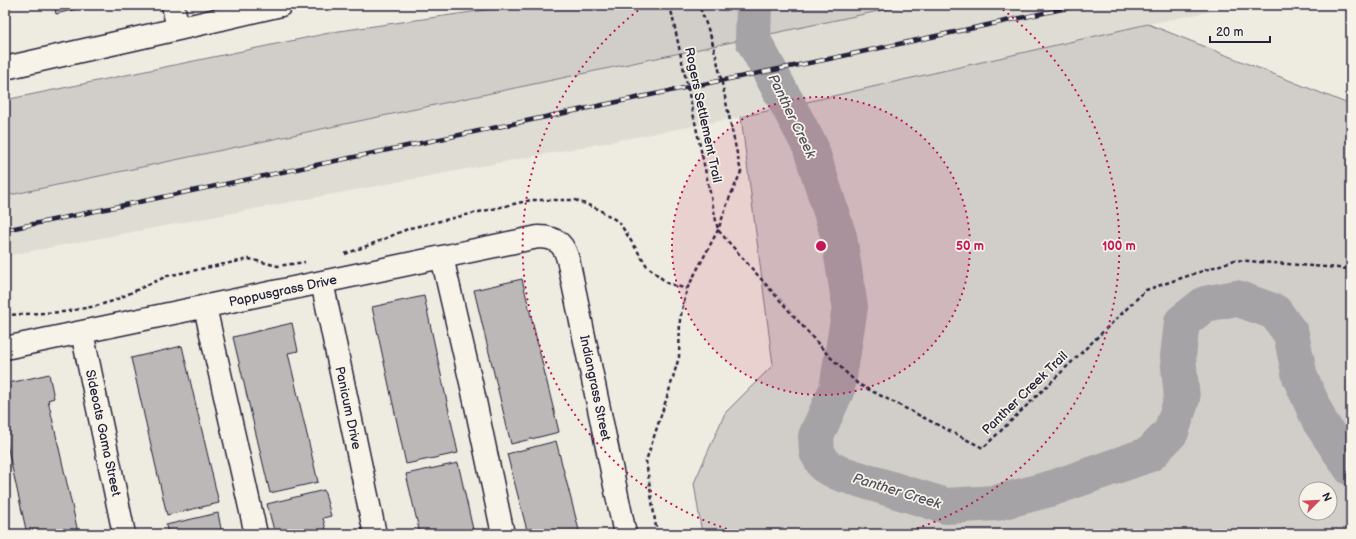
<svg xmlns="http://www.w3.org/2000/svg" width="1356" height="539" font-family="'Balsamiq Sans',sans-serif">
  <style>
    .built { fill: #dfdcd4 }
    .green { fill: #d1cdc9; stroke: #7a7882; fill-rule: evenodd }
    .lines { fill: none; stroke-linecap: round; stroke-linejoin: round }
    .river { stroke: #a6a3a6; stroke-width: 36 }
    .building { fill: #bbb8b7; stroke: #22223b }
    .minor-casing { stroke: #22223b; stroke-width: 25 }
    .path { stroke: #22223b; stroke-width: 2.5; stroke-dasharray: 4 3; stroke-linecap: butt }
    .minor { stroke: #f7f3e8; stroke-width: 22 }
    .rail-casing { stroke: #22223b; stroke-width: 4.5 }
    .rail { stroke: #f7f3e8; stroke-width: 3; stroke-dasharray: 9; stroke-linecap: butt }
    .ring { fill: none; stroke: #c2185b; stroke-width: 2; stroke-dasharray: 2 4 }
    .labels { text-anchor: middle; dominant-baseline: central; stroke-width: 3.5; stroke-linejoin: round; paint-order: stroke }
    .street-label { font-size: 13px; fill: #22223b; stroke: #f7f3e8 }
    .water-label { font-size: 14px; font-style: italic; fill: #504f60; stroke: #f7f3e8 }
    .centre { fill: #c2185b; stroke: #f7f3e8; stroke-width: 2 }
    .ring-label { font-size: 12px; text-anchor: middle; font-weight: bold; fill: #c2185b; stroke: #f7f3e8; stroke-width: 3.5; stroke-linejoin: round; paint-order: stroke }
  </style>
  <rect width="100%" height="100%" fill="#eeebe1"/>
  <filter id="ink" filterUnits="userSpaceOnUse"><feTurbulence type="fractalNoise" baseFrequency=".025" numOctaves="2"/><feDisplacementMap in="SourceGraphic" scale="8" xChannelSelector="R" yChannelSelector="G"/><feConvolveMatrix kernelMatrix="1 2 1 2 8 2 1 2 1" color-interpolation-filters="sRGB"/></filter>
  <g filter="url(#ink)">
    <path class="built" d="M 907,5 L 1242,5 L 1148,24 L 741,117 L 5,256 L 5,196 Z"/>
    <path class="green" d="M 521,5 L 907,5 L 5,196 L 5,100 L 339,31 Z
      M 1148,24 L 1351,105 L 1351,534 L 702,534 L 694,483 L 725,413 L 773,365 L 741,117 ZM 1306,489 L 1330,489 L 1330,513 L 1306,513 Z"/>
    <g class="lines">
      <path class="river" d="M 754,5 L 753,40 L 810,146 L 839,237 L 850,307 L 837,389 L 816,436 L 817,452 L 825,466 L 839,473 L 946,506 L 996,503 L 1053,488 L 1150,454 L 1171,432 L 1182,399 L 1178,356 L 1182,322 L 1205,304 L 1236,298 L 1275,312 L 1291,334 L 1300,377 L 1320,422 L 1351,468"/>
    </g>
    <path class="building" d="M 54,5 L 92,5 L 56,14 Z
      M 522,279 L 559,432 L 511,444 L 474,290 Z
      M 424,296 L 458,453 L 406,464 L 372,307 Z
      M 292,323 L 298,351 L 288,353 L 318,482 L 270,493 L 233,337 Z
      M 182,346 L 219,503 L 167,515 L 131,358 Z
      M 49,374 L 54,398 L 48,400 L 78,532 L 70,534 L 27,534 L 5,436 L 5,384 Z
      M 556,441 L 580,534 L 528,534 L 507,454 Z
      M 458,463 L 474,534 L 420,534 L 406,474 Z
      M 324,490 L 331,516 L 323,518 L 327,534 L 275,534 L 267,504 Z
      M 218,513 L 222,534 L 168,534 L 166,525 Z"/>
    <g class="lines">
      <defs>
        <path id="minor" d="M 178,29 L 281,5
          M 5,68 L 178,29 L 173,5
          M 442,257 L 472,387 L 503,534
          M 322,282 L 375,534
          M 205,307 L 256,534
          M 82,332 L 124,534
          M 5,348 L 538,237 C 558,237 565,245 569,264 L 625,534"/>
      </defs>
      <use href="#minor" class="minor-casing"/>
      <path class="path" d="M 670,5 L 718,230 L 828,355 L 858,384 L 983,448 L 1146,290 L 1235,260 L 1351,269
        M 345,254 L 372,244 L 410,228 L 531,200 L 575,200 L 598,209 L 619,222 L 647,266 L 667,283 L 687,289
        M 5,315 L 63,312 L 96,306 L 113,301 L 167,276 L 249,259 L 278,266 L 305,262
        M 657,534 L 646,461 L 669,391 L 679,357 L 680,319 L 687,289 L 718,230 L 729,199 L 741,172 L 717,60 L 711,37 L 699,5"/>
      <use href="#minor" class="minor"/>
      <defs>
        <path id="rail" d="M 5,230 L 684,88 L 824,60 L 1081,5"/>
      </defs>
      <use href="#rail" class="rail-casing"/>
      <use href="#rail" class="rail"/>
    </g>
  </g>
  <circle cx="821" cy="246" r="149" fill="#c2185b" fill-opacity=".12"/>
  <g class="ring">
    <circle cx="821" cy="246" r="149"/>
    <path d="M744 534A298 298 0 0 1 644 6M998 6A298 298 0 0 1 898 534"/>
  </g>
  <g class="labels">
    <g class="street-label">
      <text transform="translate(703 115) rotate(78)">Rogers Settlement Trail</text>
      <text transform="translate(283 291) rotate(-12)">Pappusgrass Drive</text>
      <text transform="translate(595 388) rotate(78)">Indiangrass Street</text>
      <text transform="translate(1025 393) rotate(-44)">Panther Creek Trail</text>
      <text transform="translate(348 408) rotate(78)">Panicum Drive</text>
      <text transform="translate(103 433) rotate(78)">Sideoats Gama Street</text>
    </g>
    <g class="water-label">
      <text transform="translate(792 116) rotate(64)">Panther Creek</text>
      <text transform="translate(897 491) rotate(17)">Panther Creek</text>
    </g>
  </g>
  <circle cx="821" cy="246" r="6" class="centre"/>
  <g class="ring-label">
    <text x="970" y="250">50 m</text>
    <text x="1119" y="250">100 m</text>
  </g>
  <rect width="1356" height="539" fill="none" stroke="#f7f3e8" stroke-width="20"/>
  <rect x="10" y="10" width="1336" height="519" fill="none" stroke="#22223b" stroke-width="1.5" filter="url(#ink)"/>
  <g transform="translate(1318 501) rotate(66)"><circle r="19" fill="#f7f3e8" stroke="#a29fa3"/>
  <path d="M0-3L7 15L0 10L-7 15Z" fill="#d1495b"/>
  <text y="-6" font-size="11" font-weight="bold" text-anchor="middle" fill="#22223b">N</text>
  </g>
  <path d="M1210 36v6h60v-6" fill="none" stroke="#22223b" stroke-width="2"/>
  <text x="1216" y="36" font-size="12" fill="#22223b" stroke="#f7f3e8" stroke-width="3" paint-order="stroke">20 m</text>
</svg>
